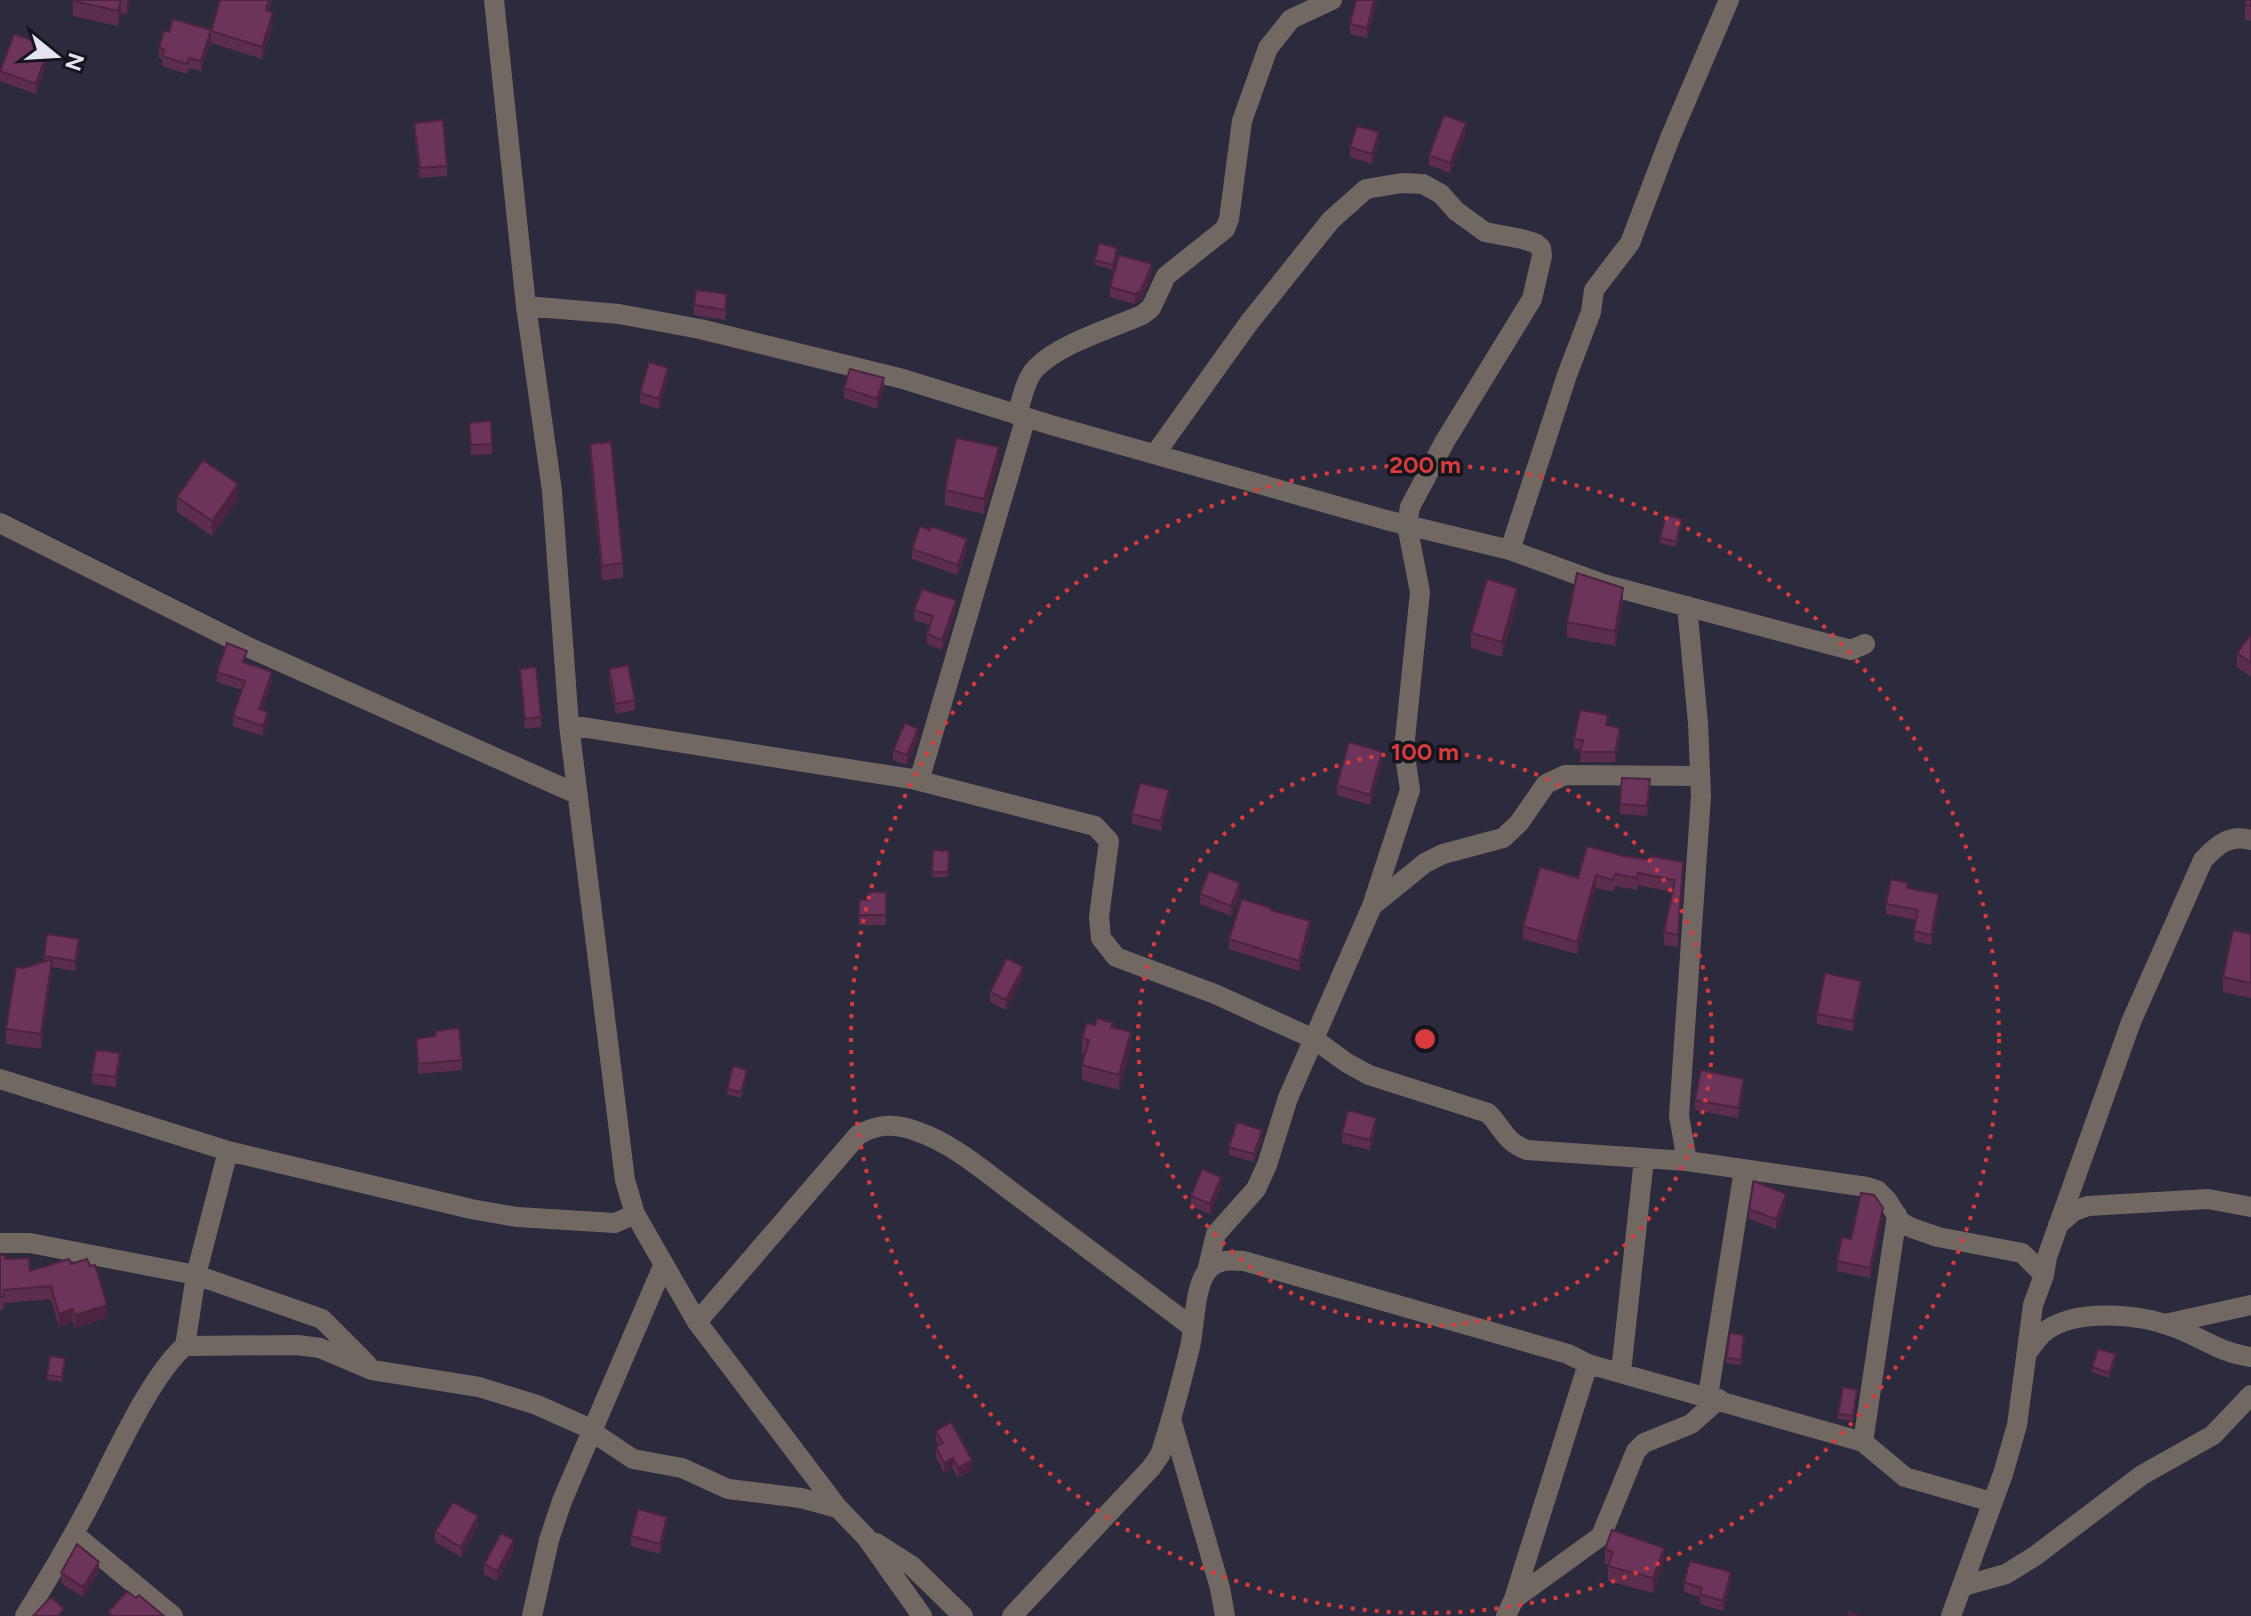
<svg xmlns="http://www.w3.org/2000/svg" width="2251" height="1616" font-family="Figtree,sans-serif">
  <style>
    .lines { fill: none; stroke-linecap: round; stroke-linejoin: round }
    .minor { stroke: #716961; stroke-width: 20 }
    .wall { fill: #5d2d4e }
    .shaded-wall { fill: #4c2440 }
    .building { fill: #6c345b; stroke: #4c2440; stroke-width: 2 }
    .ring { fill: none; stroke: #d73b3c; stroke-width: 4; stroke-dasharray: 4 8 }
    .centre { fill: #d73b3c; stroke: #15151d; stroke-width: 4 }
    .ring-label { font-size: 24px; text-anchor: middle; font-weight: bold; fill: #d73b3c; stroke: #15151d; stroke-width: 7; stroke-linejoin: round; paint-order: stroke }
  </style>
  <rect width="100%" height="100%" fill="#2c2b3e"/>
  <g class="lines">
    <path class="minor" d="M 494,0 L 526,306 L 552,491 L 569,725 L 625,1180 L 635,1214 L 697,1322 L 838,1508 L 866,1537 L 922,1616
      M 526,306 L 619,314 L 700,329 L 903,379 L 1051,425 L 1386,520 L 1510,550 L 1603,584 L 1851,650 L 1865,644
      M 1017,415 C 1022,400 1025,379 1036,368 C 1059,344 1112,328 1142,315 L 1151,308 L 1166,276 L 1225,229 L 1229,219 L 1242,121 L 1268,48 L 1291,19 L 1332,0
      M 1155,454 L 1248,324 L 1331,220 L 1366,189 L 1402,183 L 1423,184 L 1441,194 L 1456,211 L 1485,232 L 1522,239 L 1535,243 L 1541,248 L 1542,256 L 1532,299 L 1445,441 L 1410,507 L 1407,525 L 1420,592 L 1404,749 L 1410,790 L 1372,906 L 1288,1098 L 1267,1165 L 1256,1189 L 1216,1234 L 1207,1271
      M 0,523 L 250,648 L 577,794
      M 1510,550 L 1567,375 L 1591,312 L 1594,290 L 1630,243 L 1670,138 L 1729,0
      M 569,725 L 912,779 L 1095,826 L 1109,841 L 1099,917 L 1101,938 L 1116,957 L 1215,994 L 1314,1039 L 1347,1063 L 1369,1075 L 1488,1113 C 1503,1128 1505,1142 1527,1150 L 1687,1161 L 1867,1187 L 1877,1190 L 1887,1200 L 1901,1222 L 1912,1228 L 1938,1237 L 2022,1253 L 2044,1275
      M 919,781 L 1026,417
      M 1372,906 L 1425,863 L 1443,854 L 1503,838 L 1519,823 L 1546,784 L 1565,775 L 1700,776
      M 0,1079 L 228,1151 L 471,1209 L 517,1217 L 615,1223 L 635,1214
      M 1687,1161 L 1679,1116 L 1701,796 L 1698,723 L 1687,606
      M 2058,1225 L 2074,1211 L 2088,1206 L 2208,1199 L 2251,1207
      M 0,1243 L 30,1243 L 196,1275 L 322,1319 L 367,1364
      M 697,1322 L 858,1135 C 877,1124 894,1123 916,1131 C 955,1144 990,1176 1023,1200 C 1080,1243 1137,1285 1193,1328
      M 2165,1324 L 2251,1305
      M 185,1346 L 196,1275 L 228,1151
      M 2027,1353 C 2032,1346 2037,1339 2043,1333 C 2074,1307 2141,1314 2176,1328 C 2205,1339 2218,1352 2251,1357
      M 1621,1372 L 1644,1159
      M 1708,1396 L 1744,1170
      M 1171,1419 L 1220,1588 L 1225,1616
      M 1863,1442 L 1897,1215
      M 74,1534 L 173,1616
      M 876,1543 L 912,1566 L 963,1616
      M 1963,1586 L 2006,1574 L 2035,1556 L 2142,1475 L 2213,1435 L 2251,1395
      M 1514,1599 L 1601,1536 L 1636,1451 L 1644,1443 L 1691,1424 L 1719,1399
      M 25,1616 C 48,1579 70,1542 90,1504 C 112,1462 151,1374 185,1346 L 297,1345 L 320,1348 L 372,1370 L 479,1387 L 537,1405 L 582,1425 L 633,1459 L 682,1468 L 728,1489 L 801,1498 L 838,1508
      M 532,1616 L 549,1540 L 562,1501 L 663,1266
      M 1012,1616 L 1151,1468 L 1160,1455 C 1172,1420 1181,1383 1190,1347 C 1195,1326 1194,1284 1209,1269 C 1219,1259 1231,1260 1244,1261 L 1568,1354 L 1588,1364 L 1863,1442 L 1905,1477 L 1992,1502
      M 1506,1616 L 1514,1599 L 1588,1364
      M 1951,1616 L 2003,1474 L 2017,1425 L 2033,1305 L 2044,1275 L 2047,1257 L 2131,1022 L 2203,860 C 2217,845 2229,834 2251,840"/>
  </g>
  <path class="wall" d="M 73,0 L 130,0 L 127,15 L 121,13 L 118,26 L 73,16 Z
    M 1356,0 L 1377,0 L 1367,38 L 1350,34 L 1350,24 Z
    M 2251,0 L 2251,21 L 2245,20 L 2245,5 Z
    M 270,11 L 273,24 L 262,59 L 211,43 L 211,31 Z
    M 211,40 L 201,71 L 189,68 L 187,74 L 162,66 L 162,59 L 159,58 L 159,48 Z
    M 49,56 L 36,94 L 0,81 L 0,71 Z
    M 414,123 L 447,166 L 447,176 L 420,178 L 414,133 Z
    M 1466,133 L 1450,173 L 1429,165 L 1429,155 Z
    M 1379,142 L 1372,164 L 1350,157 L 1350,147 Z
    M 1117,253 L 1113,270 L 1095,265 L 1095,260 Z
    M 1152,274 L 1141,300 L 1135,304 L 1110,297 L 1110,287 Z
    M 727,304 L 725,320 L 694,315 L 694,305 Z
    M 668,378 L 659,409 L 640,403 L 640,393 Z
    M 844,388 L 884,388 L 877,409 L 844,398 Z
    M 469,423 L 492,444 L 492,454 L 471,455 Z
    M 590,444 L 623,563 L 623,578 L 602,580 L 590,459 Z
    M 999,462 L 984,514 L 945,505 L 945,490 Z
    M 177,497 L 238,499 L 212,536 L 177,512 Z
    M 1682,524 L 1676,547 L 1660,543 L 1660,538 Z
    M 912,549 L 967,549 L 958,575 L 912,559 Z
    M 1517,603 L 1502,657 L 1471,648 L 1471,633 Z
    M 1623,603 L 1615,646 L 1567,637 L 1567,622 Z
    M 914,610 L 956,610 L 942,650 L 927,644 L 927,634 L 930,625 L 914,620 Z
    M 2251,634 L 2251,677 L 2237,667 L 2237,653 Z
    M 247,661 L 246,663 L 272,682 L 262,710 L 268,722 L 263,736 L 233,726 L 233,716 L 242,690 L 217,682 L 217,672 Z
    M 520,669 L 541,717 L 541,727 L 525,729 Z
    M 609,669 L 635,700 L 635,710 L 616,714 L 609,679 Z
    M 1608,725 L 1620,738 L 1615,762 L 1580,762 L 1581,750 L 1574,749 L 1574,739 Z
    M 918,739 L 907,765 L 893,760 L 893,750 Z
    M 1382,762 L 1370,805 L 1337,795 L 1337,785 Z
    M 1650,789 L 1647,816 L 1620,814 L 1620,804 Z
    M 1169,800 L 1161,831 L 1132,824 L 1132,814 Z
    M 1587,846 L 1683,874 L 1678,947 L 1664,945 L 1664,932 L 1672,892 L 1638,885 L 1637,890 L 1615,886 L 1613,892 L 1596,888 L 1577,954 L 1523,939 L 1523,926 L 1578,878 Z
    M 933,850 L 949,851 L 948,877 L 932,877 Z
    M 1908,888 L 1939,904 L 1931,945 L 1914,941 L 1914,931 L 1916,920 L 1886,914 L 1886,904 Z
    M 886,892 L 886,925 L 859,925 L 859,900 L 869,900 Z
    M 1240,893 L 1231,916 L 1200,904 L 1200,894 Z
    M 1271,910 L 1310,931 L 1299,971 L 1229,949 L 1229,939 Z
    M 2251,934 L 2251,998 L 2223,992 L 2223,977 Z
    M 79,949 L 75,971 L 52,967 L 41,1049 L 6,1044 L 6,1029 L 44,962 L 44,956 Z
    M 1023,977 L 1006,1010 L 990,1002 L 990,992 Z
    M 1861,991 L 1853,1031 L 1817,1024 L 1817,1014 Z
    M 1095,1025 L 1113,1027 L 1131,1047 L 1119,1090 L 1082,1080 L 1082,1065 L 1085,1054 L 1082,1053 L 1082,1038 Z
    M 435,1031 L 462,1060 L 462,1070 L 418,1074 L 416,1039 L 435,1037 Z
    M 120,1063 L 116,1087 L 92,1084 L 92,1074 Z
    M 747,1075 L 741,1098 L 727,1094 L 727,1089 Z
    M 1744,1089 L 1738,1118 L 1695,1110 L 1695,1100 Z
    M 1376,1128 L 1370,1150 L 1342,1143 L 1342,1133 Z
    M 1262,1138 L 1254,1162 L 1229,1155 L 1229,1147 Z
    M 1221,1187 L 1210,1214 L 1191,1206 L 1191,1196 Z
    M 1786,1204 L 1776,1229 L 1749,1219 L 1749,1209 Z
    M 1883,1218 L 1870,1278 L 1837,1271 L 1837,1261 L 1851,1239 Z
    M 0,1255 L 5,1259 L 30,1271 L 71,1264 L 107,1318 L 75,1328 L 73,1322 L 59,1327 L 51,1299 L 4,1303 L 3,1310 L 0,1310 Z
    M 1744,1340 L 1741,1365 L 1726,1363 L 1726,1358 Z
    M 2116,1359 L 2109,1378 L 2092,1372 L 2092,1367 Z
    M 65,1363 L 62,1382 L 47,1380 L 47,1375 Z
    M 1857,1395 L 1853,1421 L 1838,1419 L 1838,1414 Z
    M 936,1431 L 972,1470 L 958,1478 L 953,1468 L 944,1473 L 936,1457 L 936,1447 L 939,1446 L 936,1441 Z
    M 478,1526 L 461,1557 L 435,1542 L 435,1532 Z
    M 667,1527 L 660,1554 L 631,1546 L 631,1536 Z
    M 1605,1549 L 1664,1562 L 1653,1593 L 1608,1581 L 1608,1565 L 1605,1564 Z
    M 514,1550 L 497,1581 L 484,1574 L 484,1564 Z
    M 99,1572 L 83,1597 L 61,1583 L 61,1573 Z
    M 1684,1582 L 1731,1582 L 1723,1611 L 1700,1604 L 1700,1597 L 1684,1592 Z"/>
  <path class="shaded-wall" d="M 121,0 L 121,13 L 118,26 L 118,11 Z
    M 127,0 L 130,0 L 127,15 Z
    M 269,0 L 273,0 L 266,22 L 266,10 Z
    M 1374,0 L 1377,0 L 1367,38 L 1367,28 Z
    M 273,12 L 273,24 L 262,59 L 262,47 Z
    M 211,30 L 211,40 L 201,71 L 201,61 Z
    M 49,46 L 49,56 L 36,94 L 36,84 Z
    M 1466,123 L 1466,133 L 1450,173 L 1450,163 Z
    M 1379,132 L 1379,142 L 1372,164 L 1372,154 Z
    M 1152,264 L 1152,274 L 1141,300 L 1135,304 L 1135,294 Z
    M 668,368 L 668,378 L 659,409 L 659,399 Z
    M 884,378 L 884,388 L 877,409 L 877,399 Z
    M 999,447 L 999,462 L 984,514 L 984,499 Z
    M 238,484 L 238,499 L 212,536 L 212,521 Z
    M 967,539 L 967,549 L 958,575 L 958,565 Z
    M 1517,588 L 1517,603 L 1502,657 L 1502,642 Z
    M 1623,588 L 1623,603 L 1615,646 L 1615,631 Z
    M 956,600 L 956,610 L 942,650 L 942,640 Z
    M 272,672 L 272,682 L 259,719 L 259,709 Z
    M 268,712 L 268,722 L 263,736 L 263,726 Z
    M 1620,728 L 1620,738 L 1615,762 L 1615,752 Z
    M 918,729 L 918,739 L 907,765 L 907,755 Z
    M 1382,752 L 1382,762 L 1370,805 L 1370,795 Z
    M 1169,790 L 1169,800 L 1161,831 L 1161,821 Z
    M 1683,862 L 1683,874 L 1678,947 L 1678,935 Z
    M 1596,875 L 1596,888 L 1577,954 L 1577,942 Z
    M 1240,883 L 1240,893 L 1231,916 L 1231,906 Z
    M 1939,894 L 1939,904 L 1931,945 L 1931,935 Z
    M 1310,921 L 1310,931 L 1299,971 L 1299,961 Z
    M 79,939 L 79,949 L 75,971 L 75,961 Z
    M 52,959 L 52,974 L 41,1049 L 41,1034 Z
    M 1023,967 L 1023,977 L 1006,1010 L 1006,1000 Z
    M 1861,981 L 1861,991 L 1853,1031 L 1853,1021 Z
    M 1131,1032 L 1131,1047 L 1119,1090 L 1119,1075 Z
    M 120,1053 L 120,1063 L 116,1087 L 116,1077 Z
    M 1744,1079 L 1744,1089 L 1738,1118 L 1738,1108 Z
    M 1376,1118 L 1376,1128 L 1370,1150 L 1370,1140 Z
    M 1262,1130 L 1262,1138 L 1254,1162 L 1254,1154 Z
    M 1221,1177 L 1221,1187 L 1210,1214 L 1210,1204 Z
    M 1786,1194 L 1786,1204 L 1776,1229 L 1776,1219 Z
    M 1883,1208 L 1883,1218 L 1870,1278 L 1870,1268 Z
    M 107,1305 L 107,1318 L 75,1328 L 75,1315 Z
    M 73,1309 L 73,1322 L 59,1327 L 59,1314 Z
    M 2116,1354 L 2116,1359 L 2109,1378 L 2109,1373 Z
    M 953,1458 L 953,1468 L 944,1473 L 944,1463 Z
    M 972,1460 L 972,1470 L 958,1478 L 958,1468 Z
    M 478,1516 L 478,1526 L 461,1557 L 461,1547 Z
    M 667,1517 L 667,1527 L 660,1554 L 660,1544 Z
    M 514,1540 L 514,1550 L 497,1581 L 497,1571 Z
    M 1664,1548 L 1664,1562 L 1653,1593 L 1653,1578 Z
    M 99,1562 L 99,1572 L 83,1597 L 83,1587 Z
    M 1731,1572 L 1731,1582 L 1723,1611 L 1723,1601 Z"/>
  <path class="building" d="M 73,0 L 121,0 L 118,11 L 73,1 Z
    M 220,0 L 269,0 L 266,10 L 273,12 L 262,47 L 211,31 Z
    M 1356,0 L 1374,0 L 1367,28 L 1350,24 Z
    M 2246,0 L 2251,0 L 2251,6 L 2245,5 Z
    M 173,19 L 211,30 L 201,61 L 189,58 L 187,64 L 162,56 L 164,49 L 159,48 L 164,30 L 169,32 Z
    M 14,34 L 49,46 L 36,84 L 0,71 Z
    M 1444,115 L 1466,123 L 1450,163 L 1429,155 Z
    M 443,120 L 447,166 L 420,168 L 414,123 Z
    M 1357,126 L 1379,132 L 1372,154 L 1350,147 Z
    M 1099,243 L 1117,248 L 1113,265 L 1095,260 Z
    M 1119,255 L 1152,264 L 1141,290 L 1135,294 L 1110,287 Z
    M 696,290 L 727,294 L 725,310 L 694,305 Z
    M 649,362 L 668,368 L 659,399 L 640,393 Z
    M 850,369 L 884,378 L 877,399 L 844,388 Z
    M 491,421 L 492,444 L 471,445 L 469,423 Z
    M 956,438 L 999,447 L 984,499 L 945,490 Z
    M 611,442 L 623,563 L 602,566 L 590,444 Z
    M 203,460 L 238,484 L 212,521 L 177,497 Z
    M 1666,515 L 1682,519 L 1676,542 L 1660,538 Z
    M 920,526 L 930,530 L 931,526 L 967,539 L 958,565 L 912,549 Z
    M 1577,573 L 1623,588 L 1615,631 L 1567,622 Z
    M 1487,579 L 1517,588 L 1502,642 L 1471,633 Z
    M 922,589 L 956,600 L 942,640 L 927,634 L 933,616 L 914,610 Z
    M 2251,634 L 2251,663 L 2237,653 Z
    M 227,643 L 247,651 L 243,662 L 272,672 L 259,709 L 268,712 L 263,726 L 233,716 L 245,681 L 217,672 Z
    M 628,665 L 635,700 L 616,704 L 609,669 Z
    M 536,667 L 541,717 L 525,719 L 520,669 Z
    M 1580,710 L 1608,715 L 1606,725 L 1620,728 L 1615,752 L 1580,752 L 1583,740 L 1574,739 Z
    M 905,723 L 918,729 L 907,755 L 893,750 Z
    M 1349,742 L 1382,752 L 1370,795 L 1337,785 Z
    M 1622,778 L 1650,779 L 1647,806 L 1620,804 Z
    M 1140,783 L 1169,790 L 1161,821 L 1132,814 Z
    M 1587,846 L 1623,856 L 1650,860 L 1651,856 L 1683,862 L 1678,935 L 1664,932 L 1675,880 L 1638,873 L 1637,878 L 1615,874 L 1613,880 L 1596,875 L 1577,942 L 1523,926 L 1540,867 L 1578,878 Z
    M 933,850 L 949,851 L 948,872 L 932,872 Z
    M 1209,871 L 1240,883 L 1231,906 L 1200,894 Z
    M 1891,879 L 1908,883 L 1907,888 L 1939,894 L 1931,935 L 1914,931 L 1918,910 L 1886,904 Z
    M 869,892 L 886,892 L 886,915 L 859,915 L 859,900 L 869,900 Z
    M 1242,899 L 1271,908 L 1270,910 L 1310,921 L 1299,961 L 1229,939 Z
    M 2233,930 L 2251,934 L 2251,983 L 2223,977 Z
    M 47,934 L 79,939 L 75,961 L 44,956 Z
    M 1007,958 L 1023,967 L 1006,1000 L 990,992 Z
    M 52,959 L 41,1034 L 6,1029 L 16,967 L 24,968 Z
    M 1825,973 L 1861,981 L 1853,1021 L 1817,1014 Z
    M 1097,1018 L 1113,1023 L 1111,1027 L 1131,1032 L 1119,1075 L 1082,1065 L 1089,1040 L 1082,1038 L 1087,1023 L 1095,1025 Z
    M 459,1028 L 462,1060 L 418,1064 L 416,1039 L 436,1036 L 435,1031 Z
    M 96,1050 L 120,1053 L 116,1077 L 92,1074 Z
    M 733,1066 L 747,1070 L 741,1092 L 727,1089 Z
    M 1701,1070 L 1744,1079 L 1738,1108 L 1695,1100 Z
    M 1348,1110 L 1376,1118 L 1370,1140 L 1342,1133 Z
    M 1237,1122 L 1262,1130 L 1254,1154 L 1229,1147 Z
    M 1202,1169 L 1221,1177 L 1210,1204 L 1191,1196 Z
    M 1754,1181 L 1786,1194 L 1776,1219 L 1749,1209 Z
    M 1861,1193 L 1874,1195 L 1883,1208 L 1870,1268 L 1837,1261 L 1842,1237 L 1851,1239 Z
    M 0,1255 L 5,1255 L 5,1259 L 29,1258 L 30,1271 L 69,1259 L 71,1264 L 87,1259 L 90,1266 L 95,1265 L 107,1305 L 75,1315 L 73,1309 L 59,1314 L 51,1286 L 4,1290 L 3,1297 L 0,1297 Z
    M 1730,1333 L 1744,1335 L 1741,1360 L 1726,1358 Z
    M 2098,1349 L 2116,1354 L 2109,1373 L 2092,1367 Z
    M 50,1356 L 65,1358 L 62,1377 L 47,1375 Z
    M 1843,1387 L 1857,1390 L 1853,1416 L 1838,1414 Z
    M 951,1422 L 972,1460 L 958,1468 L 953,1458 L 944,1463 L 936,1447 L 943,1443 L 936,1431 Z
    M 453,1502 L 478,1516 L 461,1547 L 435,1532 Z
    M 638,1509 L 667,1517 L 660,1544 L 631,1536 Z
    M 1612,1530 L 1664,1548 L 1653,1578 L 1608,1566 L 1613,1552 L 1605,1549 Z
    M 501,1533 L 514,1540 L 497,1571 L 484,1564 Z
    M 77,1544 L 99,1562 L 83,1587 L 61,1573 Z
    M 1690,1561 L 1731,1572 L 1723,1601 L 1700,1594 L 1702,1588 L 1684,1582 Z
    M 127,1591 L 136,1598 L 139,1595 L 164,1616 L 113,1616 L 108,1612 Z
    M 51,1597 L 64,1609 L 58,1616 L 33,1616 Z
    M 1849,1612 L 1859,1616 L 1848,1616 Z"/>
  <g class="ring">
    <circle cx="1425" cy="1039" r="287"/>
    <circle cx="1425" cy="1039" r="574"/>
  </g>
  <circle cx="1425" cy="1039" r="12" class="centre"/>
  <g class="ring-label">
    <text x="1425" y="473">200 m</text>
    <text x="1425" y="760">100 m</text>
  </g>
  <g transform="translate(56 56) rotate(108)" stroke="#15151d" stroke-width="6" paint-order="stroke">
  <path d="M0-6L14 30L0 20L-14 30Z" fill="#e4e3f0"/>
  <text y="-12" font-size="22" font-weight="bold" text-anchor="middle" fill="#e4e3f0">N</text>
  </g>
</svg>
